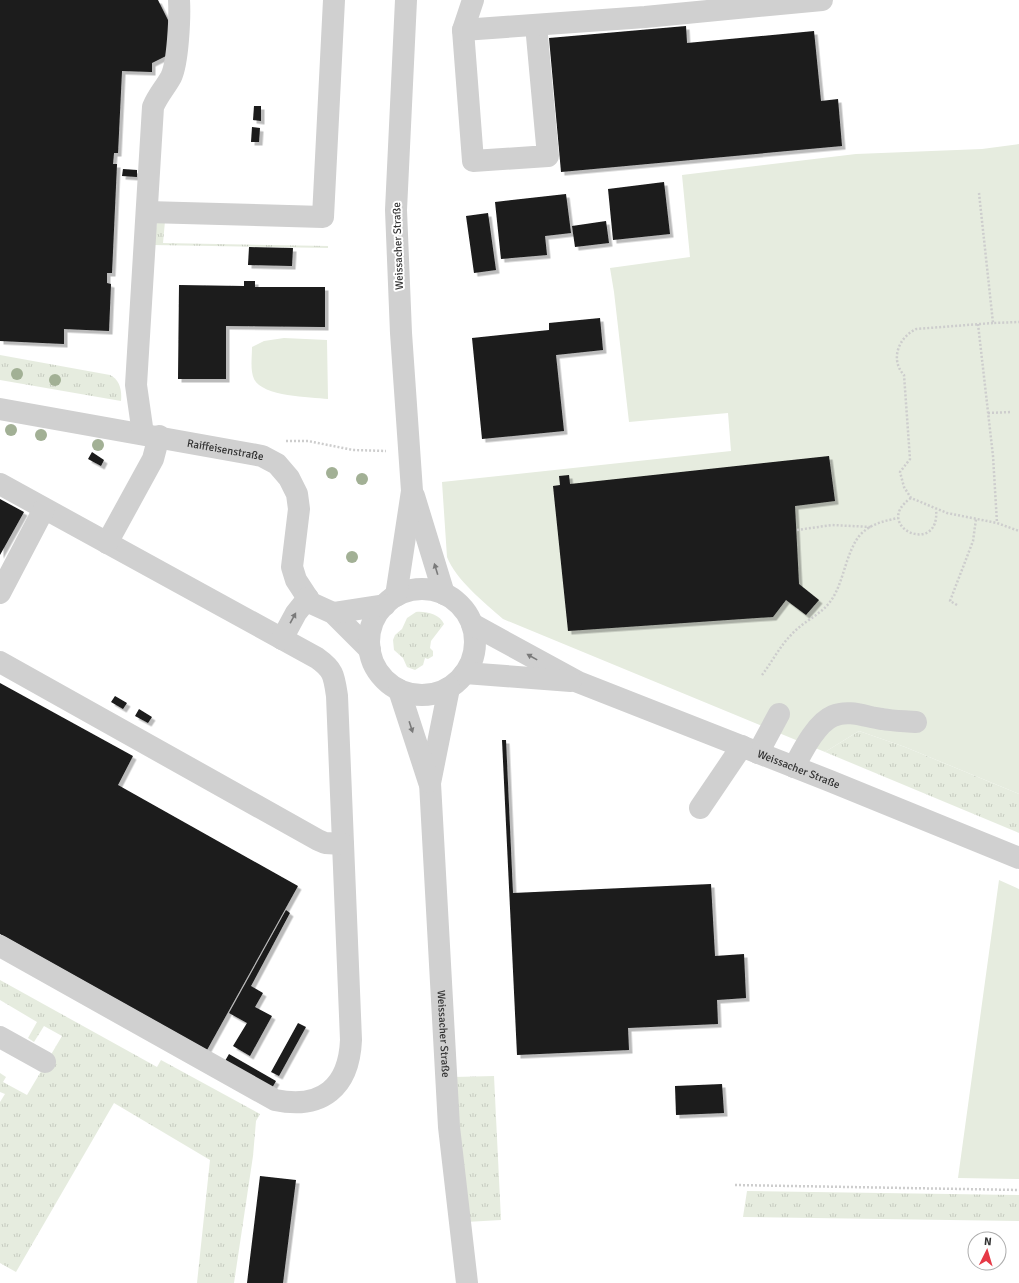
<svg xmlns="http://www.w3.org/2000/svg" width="1019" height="1283" font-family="Signika,sans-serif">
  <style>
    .grass { fill: url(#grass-tufts) }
    .garden { fill: #e6ecdf }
    .building { fill: #1a1a1a; filter: url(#shadow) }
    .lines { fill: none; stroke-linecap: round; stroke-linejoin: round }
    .path { stroke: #cdcdcd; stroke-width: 2.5; stroke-dasharray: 2 2; stroke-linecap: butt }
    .minor { stroke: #d0d0d0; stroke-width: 22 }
    .tree { fill: #a2b095 }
    .oneway { fill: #7a7a7a }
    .labels { text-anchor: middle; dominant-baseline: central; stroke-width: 4; stroke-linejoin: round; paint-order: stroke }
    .street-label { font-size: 11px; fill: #333; stroke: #fff }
  </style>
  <defs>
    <pattern id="grass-tufts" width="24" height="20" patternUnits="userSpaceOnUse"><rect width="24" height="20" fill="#e6ecdf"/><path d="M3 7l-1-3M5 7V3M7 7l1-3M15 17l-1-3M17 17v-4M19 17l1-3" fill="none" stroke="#c6cbc0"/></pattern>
    <filter id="shadow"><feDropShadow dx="3.5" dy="3.5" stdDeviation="0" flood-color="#0004"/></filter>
  </defs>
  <rect width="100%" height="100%" fill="#fff"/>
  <path class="grass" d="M 165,221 L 163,243 L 328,246 L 328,248 L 153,245 L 157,222 Z
    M 0,355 L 110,375 C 120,380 122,390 121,401 L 0,380 Z
    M 416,612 C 425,611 440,614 444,624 L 431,641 L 430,648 L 433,651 L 433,656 L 428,659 L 425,658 L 423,665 L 415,670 L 407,667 L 403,658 L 394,650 L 393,640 L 395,635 L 402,629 L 407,618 Z
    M 859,731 L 905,747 L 1019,794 L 1019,833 L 825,752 Z
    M 0,980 L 157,1067 L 161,1060 L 260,1114 L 256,1121 L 253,1156 L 234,1283 L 197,1283 L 210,1160 L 114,1103 L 16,1272 L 0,1263 L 0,1102 L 5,1094 L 0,1092 L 0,1073 L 6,1077 L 3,1082 L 27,1095 L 62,1036 L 44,1026 L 34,1042 L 28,1038 L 37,1022 L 0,1000 Z
    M 494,1076 L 501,1220 L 466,1222 L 454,1077 Z
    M 747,1191 L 1019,1195 L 1019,1221 L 743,1217 Z"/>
  <path class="garden" d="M 1019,144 L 1019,794 L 905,747 L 859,731 L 825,752 L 503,619 C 484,602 456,580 447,557 L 442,482 L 731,451 L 728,413 L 629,422 L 614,292 L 610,268 L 690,257 L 682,175 L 856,154 L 982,149 Z
    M 284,338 L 327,340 L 328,399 C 310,397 263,397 254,379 C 250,370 252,357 252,347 L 264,341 Z
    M 999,880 L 1019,889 L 1019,1179 L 958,1178 Z"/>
  <path class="building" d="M 0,0 L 158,0 L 182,48 L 152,63 L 152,72 L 122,71 L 118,153 L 114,153 L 113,164 L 117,164 L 112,273 L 107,273 L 107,283 L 111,284 L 109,331 L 64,329 L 64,344 L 0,341 Z
    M 686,26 L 687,43 L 814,31 L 821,101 L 838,99 L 842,146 L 561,172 L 549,38 Z
    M 254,106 L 261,106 L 261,121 L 253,120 Z
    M 252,127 L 260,128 L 259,142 L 251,142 Z
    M 123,169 L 137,170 L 137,177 L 122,176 Z
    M 664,182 L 670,234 L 613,240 L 608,189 Z
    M 566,194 L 571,233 L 545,236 L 547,255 L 501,259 L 495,202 Z
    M 488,213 L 496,270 L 474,273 L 466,216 Z
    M 606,221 L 609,243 L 575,247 L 572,226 Z
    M 249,247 L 293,248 L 292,266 L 248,265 Z
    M 244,281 L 255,281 L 255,287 L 325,287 L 325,327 L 226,326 L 226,379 L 178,379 L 179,285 L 244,286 Z
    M 600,318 L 603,350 L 556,355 L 564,431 L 482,439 L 472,338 L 549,330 L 549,323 Z
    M 92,452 L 104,460 L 101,466 L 88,459 Z
    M 829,456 L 835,501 L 795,506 L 799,584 L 819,600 L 806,615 L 786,600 L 773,617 L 568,631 L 553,486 L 560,485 L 559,476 L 569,475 L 570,484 Z
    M 0,499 L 24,512 L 0,555 Z
    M 0,683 L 133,756 L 118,785 L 298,886 L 207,1050 L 0,934 Z
    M 115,696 L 127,703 L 123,709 L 111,702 Z
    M 139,709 L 152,717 L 148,723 L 135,716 Z
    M 502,740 L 506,740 L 513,893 L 711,884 L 715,956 L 744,954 L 746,998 L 717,1000 L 718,1024 L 628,1028 L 629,1050 L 517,1055 Z
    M 286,910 L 290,913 L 251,986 L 263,993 L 255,1007 L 272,1016 L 250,1056 L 233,1046 L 247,1023 L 229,1013 Z
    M 298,1023 L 306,1027 L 279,1076 L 271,1072 Z
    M 229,1054 L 276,1081 L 272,1088 L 225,1061 Z
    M 722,1084 L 724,1113 L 676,1115 L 675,1086 Z
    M 260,1176 L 296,1180 L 283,1283 L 247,1283 Z"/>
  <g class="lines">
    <path class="path" d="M 979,193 L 993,323 L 1019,322
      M 993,323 L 916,329 C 898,338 890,360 904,375 L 910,459 L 900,472 L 904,487 L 911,498 L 947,513 L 997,523 L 1019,531
      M 978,324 L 993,456 L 997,523
      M 988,413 L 1011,412
      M 286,441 L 308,441 L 353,450 L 386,451
      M 911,498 C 870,526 941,558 936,509
      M 797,530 L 832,525 L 871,527
      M 957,605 L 950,601 L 973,541 L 976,519
      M 762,675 C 772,662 780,646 791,635 C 803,621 822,615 832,599 C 844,581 846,552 860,535 C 870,524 884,521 898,518
      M 735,1185 L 1019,1190"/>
    <g class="minor">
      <path d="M 473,0 L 463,30 L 473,161 L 548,156 L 536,25"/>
      <path d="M 463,30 L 645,17 L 822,0"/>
      <path d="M 147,212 L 323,217 L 334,0"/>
      <path id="s1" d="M 0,409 L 240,452 L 262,456 L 277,464 L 289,478 L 297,494 L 299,509 L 292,567 L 296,580 L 311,603 L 333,613 L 370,650"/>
      <path d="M 143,434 L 136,385 L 153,107 C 158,95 165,88 171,77 C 178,63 180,17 179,0"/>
      <path d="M 0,484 L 317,658 C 334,670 334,676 337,696 L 351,1040 C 349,1087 322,1110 275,1100 L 0,946"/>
      <path d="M 414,496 L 444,594"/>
      <path d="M 107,543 L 153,459 L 159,436"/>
      <circle cx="422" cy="642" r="53"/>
      <path d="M 0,593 L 44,509"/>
      <path d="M 396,596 L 412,491 L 401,333 L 396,210 L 406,0"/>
      <path d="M 333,613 L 385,605"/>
      <path id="s2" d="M 472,624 L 578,682 L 830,781 L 1019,858"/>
      <path d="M 282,639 L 296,613 L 308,598"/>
      <path d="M 0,662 L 318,840 L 325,843 L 343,844"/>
      <path d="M 465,673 L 571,681"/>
      <path id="s3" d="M 449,688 L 430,783 L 449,1127 L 467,1283"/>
      <path d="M 399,690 L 429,782"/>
      <path d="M 758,753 L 779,714"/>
      <path d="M 794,767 C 802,752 816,723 833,716 C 849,709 866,717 882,719 C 893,721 904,721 916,722"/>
      <path d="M 700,808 L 742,746"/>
      <path d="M 0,1037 L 45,1062"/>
    </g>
  </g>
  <g class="tree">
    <circle cx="17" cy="374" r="6"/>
    <circle cx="55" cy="380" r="6"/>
    <circle cx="11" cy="430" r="6"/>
    <circle cx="41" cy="435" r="6"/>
    <circle cx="98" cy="445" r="6"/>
    <circle cx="332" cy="473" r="6"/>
    <circle cx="362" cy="479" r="6"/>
    <circle cx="352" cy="557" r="6"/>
  </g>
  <defs><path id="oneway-solid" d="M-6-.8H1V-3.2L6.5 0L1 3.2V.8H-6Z"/></defs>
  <g class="oneway">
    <use href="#oneway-solid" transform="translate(436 569) rotate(-107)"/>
    <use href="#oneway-solid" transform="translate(293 618) rotate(-61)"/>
    <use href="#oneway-solid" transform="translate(532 657) rotate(-151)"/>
    <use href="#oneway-solid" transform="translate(411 727) rotate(72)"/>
  </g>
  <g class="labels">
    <g class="street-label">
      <text transform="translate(398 246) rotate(-92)">Weissacher Straße</text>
      <text stroke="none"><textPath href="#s1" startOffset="229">Raiffeisenstraße</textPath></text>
      <text stroke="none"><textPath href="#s2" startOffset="358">Weissacher Straße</textPath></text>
      <text stroke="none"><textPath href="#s3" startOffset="348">Weissacher Straße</textPath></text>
    </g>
  </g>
  <g transform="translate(987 1251) rotate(5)"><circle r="19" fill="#ffffff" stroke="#adadad"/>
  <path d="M0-3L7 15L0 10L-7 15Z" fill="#e63946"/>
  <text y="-6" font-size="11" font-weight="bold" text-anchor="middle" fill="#333333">N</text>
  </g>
</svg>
